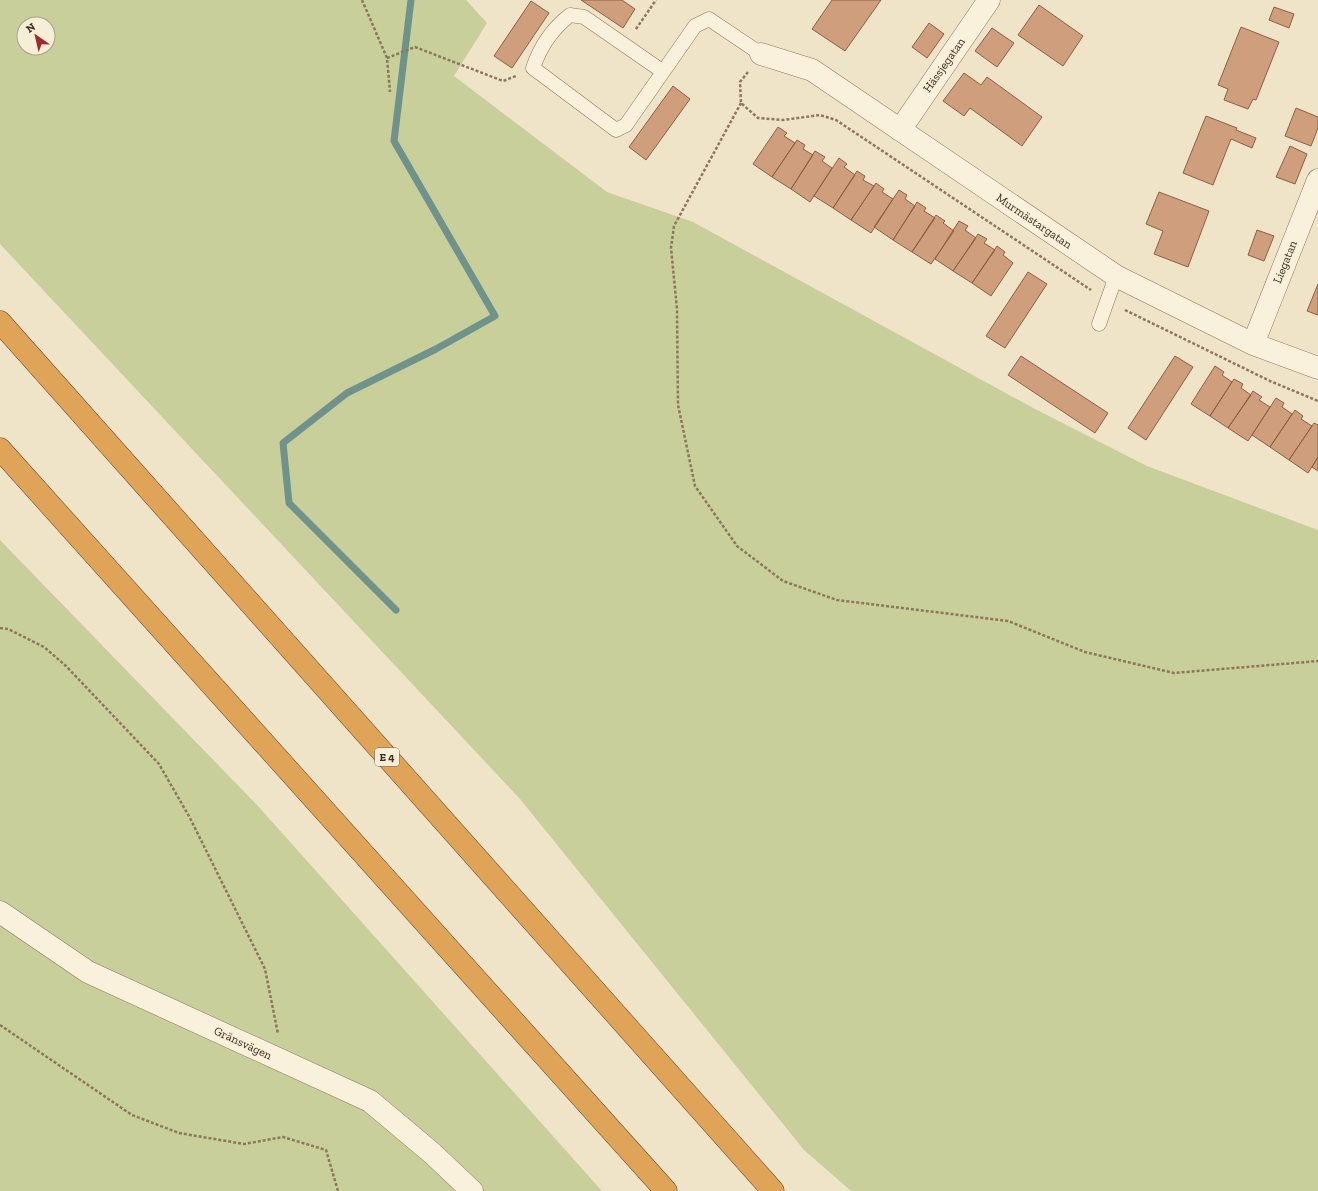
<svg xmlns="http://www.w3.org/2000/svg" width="1318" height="1191" font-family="'Zilla Slab',serif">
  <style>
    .green { fill: #c9cf9b; fill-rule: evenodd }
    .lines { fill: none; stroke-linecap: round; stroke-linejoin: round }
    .stream { stroke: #6f938a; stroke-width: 7 }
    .building { fill: #cf9f7d; stroke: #8d5f41 }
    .lane-casing { stroke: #8d765c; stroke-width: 15 }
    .street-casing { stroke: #8d765c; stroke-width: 23 }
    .highway-casing { stroke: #5b4430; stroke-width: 23 }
    .path { stroke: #8d765c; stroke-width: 2.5; stroke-dasharray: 3 2; stroke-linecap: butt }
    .lane { stroke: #faf1dc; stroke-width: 14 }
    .street { stroke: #faf1dc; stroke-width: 22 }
    .highway { stroke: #e0a458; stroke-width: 22 }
    .labels { text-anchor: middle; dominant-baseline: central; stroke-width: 3; stroke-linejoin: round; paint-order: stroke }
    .shield { fill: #f7eed8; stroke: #756857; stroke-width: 1 }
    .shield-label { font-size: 11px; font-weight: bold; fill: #3d2e20 }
    .street-label { font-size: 12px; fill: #3d2e20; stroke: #f7eed8 }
  </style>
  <rect width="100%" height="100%" fill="#f0e4c8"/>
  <path class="green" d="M 0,0 L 466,0 L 487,23 L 454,76 L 607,192 L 693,222 L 1035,409 L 1147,466 L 1318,530 L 1318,1191 L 851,1191 L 804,1150 L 520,799 L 0,244 ZM 24,24 L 48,24 L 48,48 L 24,48 Z
    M 0,540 L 258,806 L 602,1191 L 0,1191 Z"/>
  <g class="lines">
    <path class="stream" d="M 396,610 L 289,503 L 283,443 L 347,393 L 436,349 L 495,316 L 394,141 L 411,0"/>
  </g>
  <path class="building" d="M 581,0 L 622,0 L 635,9 L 623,28 Z
    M 832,0 L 881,0 L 845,51 L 812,29 Z
    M 531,1 L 549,13 L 512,68 L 494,56 Z
    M 1039,5 L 1083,36 L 1063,66 L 1018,35 Z
    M 1274,7 L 1294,14 L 1289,28 L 1269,20 Z
    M 929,23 L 944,34 L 927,58 L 912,47 Z
    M 1241,27 L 1279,42 L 1256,100 L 1253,99 L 1248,109 L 1224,100 L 1228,89 L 1218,85 Z
    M 992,28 L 1014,43 L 997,67 L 975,51 Z
    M 964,73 L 981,85 L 987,77 L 1042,117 L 1022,146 L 970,108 L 964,116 L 943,101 Z
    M 673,86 L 690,99 L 646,160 L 629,147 Z
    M 1296,108 L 1318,117 L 1318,128 L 1311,146 L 1285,136 Z
    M 1206,116 L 1237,128 L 1236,130 L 1256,138 L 1252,148 L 1231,139 L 1213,185 L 1183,173 Z
    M 778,127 L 787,133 L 784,136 L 795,143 L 772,177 L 753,164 Z
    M 797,140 L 805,145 L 803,149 L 813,155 L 791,189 L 772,177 Z
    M 1290,146 L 1307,154 L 1295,184 L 1276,177 Z
    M 815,151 L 825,157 L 822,161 L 832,168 L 810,202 L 791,189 Z
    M 839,158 L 847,164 L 844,167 L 855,175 L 833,208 L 814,196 Z
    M 857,171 L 865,176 L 863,180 L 874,186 L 851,220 L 833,208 Z
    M 876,183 L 884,189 L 882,192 L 893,199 L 871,233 L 851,220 Z
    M 899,190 L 907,195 L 905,199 L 915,206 L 893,240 L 874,227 Z
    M 1159,192 L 1209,211 L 1188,267 L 1154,254 L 1163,231 L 1146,224 Z
    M 917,202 L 926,208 L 924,211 L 935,218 L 912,252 L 893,240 Z
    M 936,215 L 945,221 L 943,223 L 954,231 L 931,264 L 912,252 Z
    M 959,221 L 968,226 L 965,230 L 976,238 L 953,271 L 935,259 Z
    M 1257,230 L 1274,236 L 1264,261 L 1248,255 Z
    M 978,234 L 987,239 L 984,243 L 995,250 L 972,283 L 953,271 Z
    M 997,246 L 1005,252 L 1003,255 L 1013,263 L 991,296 L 972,283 Z
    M 1028,272 L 1047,284 L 1005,348 L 986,336 Z
    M 1318,284 L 1318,315 L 1307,311 Z
    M 1021,356 L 1108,413 L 1095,433 L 1008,375 Z
    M 1175,356 L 1193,367 L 1146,440 L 1128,428 Z
    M 1215,366 L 1224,372 L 1222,375 L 1232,382 L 1210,416 L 1191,404 Z
    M 1234,379 L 1243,384 L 1241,388 L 1251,395 L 1228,428 L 1210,416 Z
    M 1253,391 L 1262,397 L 1259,400 L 1270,407 L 1248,441 L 1228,428 Z
    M 1276,398 L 1284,403 L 1282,407 L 1292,414 L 1270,447 L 1252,435 Z
    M 1295,410 L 1303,416 L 1301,419 L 1312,426 L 1289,460 L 1270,447 Z
    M 1314,423 L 1318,425 L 1318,457 L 1308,473 L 1289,460 Z
    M 1318,457 L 1318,471 L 1312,467 Z"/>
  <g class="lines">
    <defs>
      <path id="lane" d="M 662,71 L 584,17 L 570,15 C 552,29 540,47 533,68 L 616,130 L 626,125 L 695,26 L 709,19 L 761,54
        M 1099,324 L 1116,276"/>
      <path id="street" d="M 761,54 L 812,70 L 1116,276 L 1253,344 L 1318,368
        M 900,130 L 989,0
        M 1253,344 L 1318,180
        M 0,912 L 88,972 L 370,1101 L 433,1154 L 472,1191"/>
      <path id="highway" d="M 0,322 L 773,1191
        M 0,449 L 666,1191"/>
    </defs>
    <use href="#lane" class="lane-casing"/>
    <use href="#street" class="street-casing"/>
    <use href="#highway" class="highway-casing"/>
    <path class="path" d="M 362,0 L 387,58 L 390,92
      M 636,29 L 656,0
      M 387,58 L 415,47 L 503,81 L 516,76
      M 748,72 L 740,82 L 741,103 L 758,118 L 783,120 L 820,115 L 836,120 L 1091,290
      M 741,103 L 674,226 L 671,248 L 677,309 L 678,405 L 695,486 L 737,546 L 783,581 L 837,600 L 1008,621 L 1085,652 L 1174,673 L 1318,661
      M 1125,310 L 1270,381 L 1318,401
      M 0,628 L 8,629 L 44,647 L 66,666 L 159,764 L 190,818 L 265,969 L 278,1034
      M 0,1025 L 132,1115 L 179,1133 L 244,1144 L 283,1137 L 326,1150 L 338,1191"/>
    <use href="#lane" class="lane"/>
    <use href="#street" class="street"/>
    <use href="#highway" class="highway"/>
  </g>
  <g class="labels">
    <rect class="shield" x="375" y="748" width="24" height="18" rx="3"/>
    <g class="shield-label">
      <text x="387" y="757">E 4</text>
    </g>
    <g class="street-label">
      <text transform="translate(944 65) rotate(-55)">Hässjegatan</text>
      <text transform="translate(1034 221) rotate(34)">Murmästargatan</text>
      <text transform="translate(1285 262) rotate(-68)">Liegatan</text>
      <text transform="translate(243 1043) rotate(25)">Gränsvägen</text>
    </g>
  </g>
  <g transform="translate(36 36) rotate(326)"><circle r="19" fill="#f7eed8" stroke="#ada18e"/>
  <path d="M0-3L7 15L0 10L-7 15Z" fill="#9e2a2b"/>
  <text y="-6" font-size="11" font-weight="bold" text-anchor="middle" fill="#3d2e20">N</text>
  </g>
</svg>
